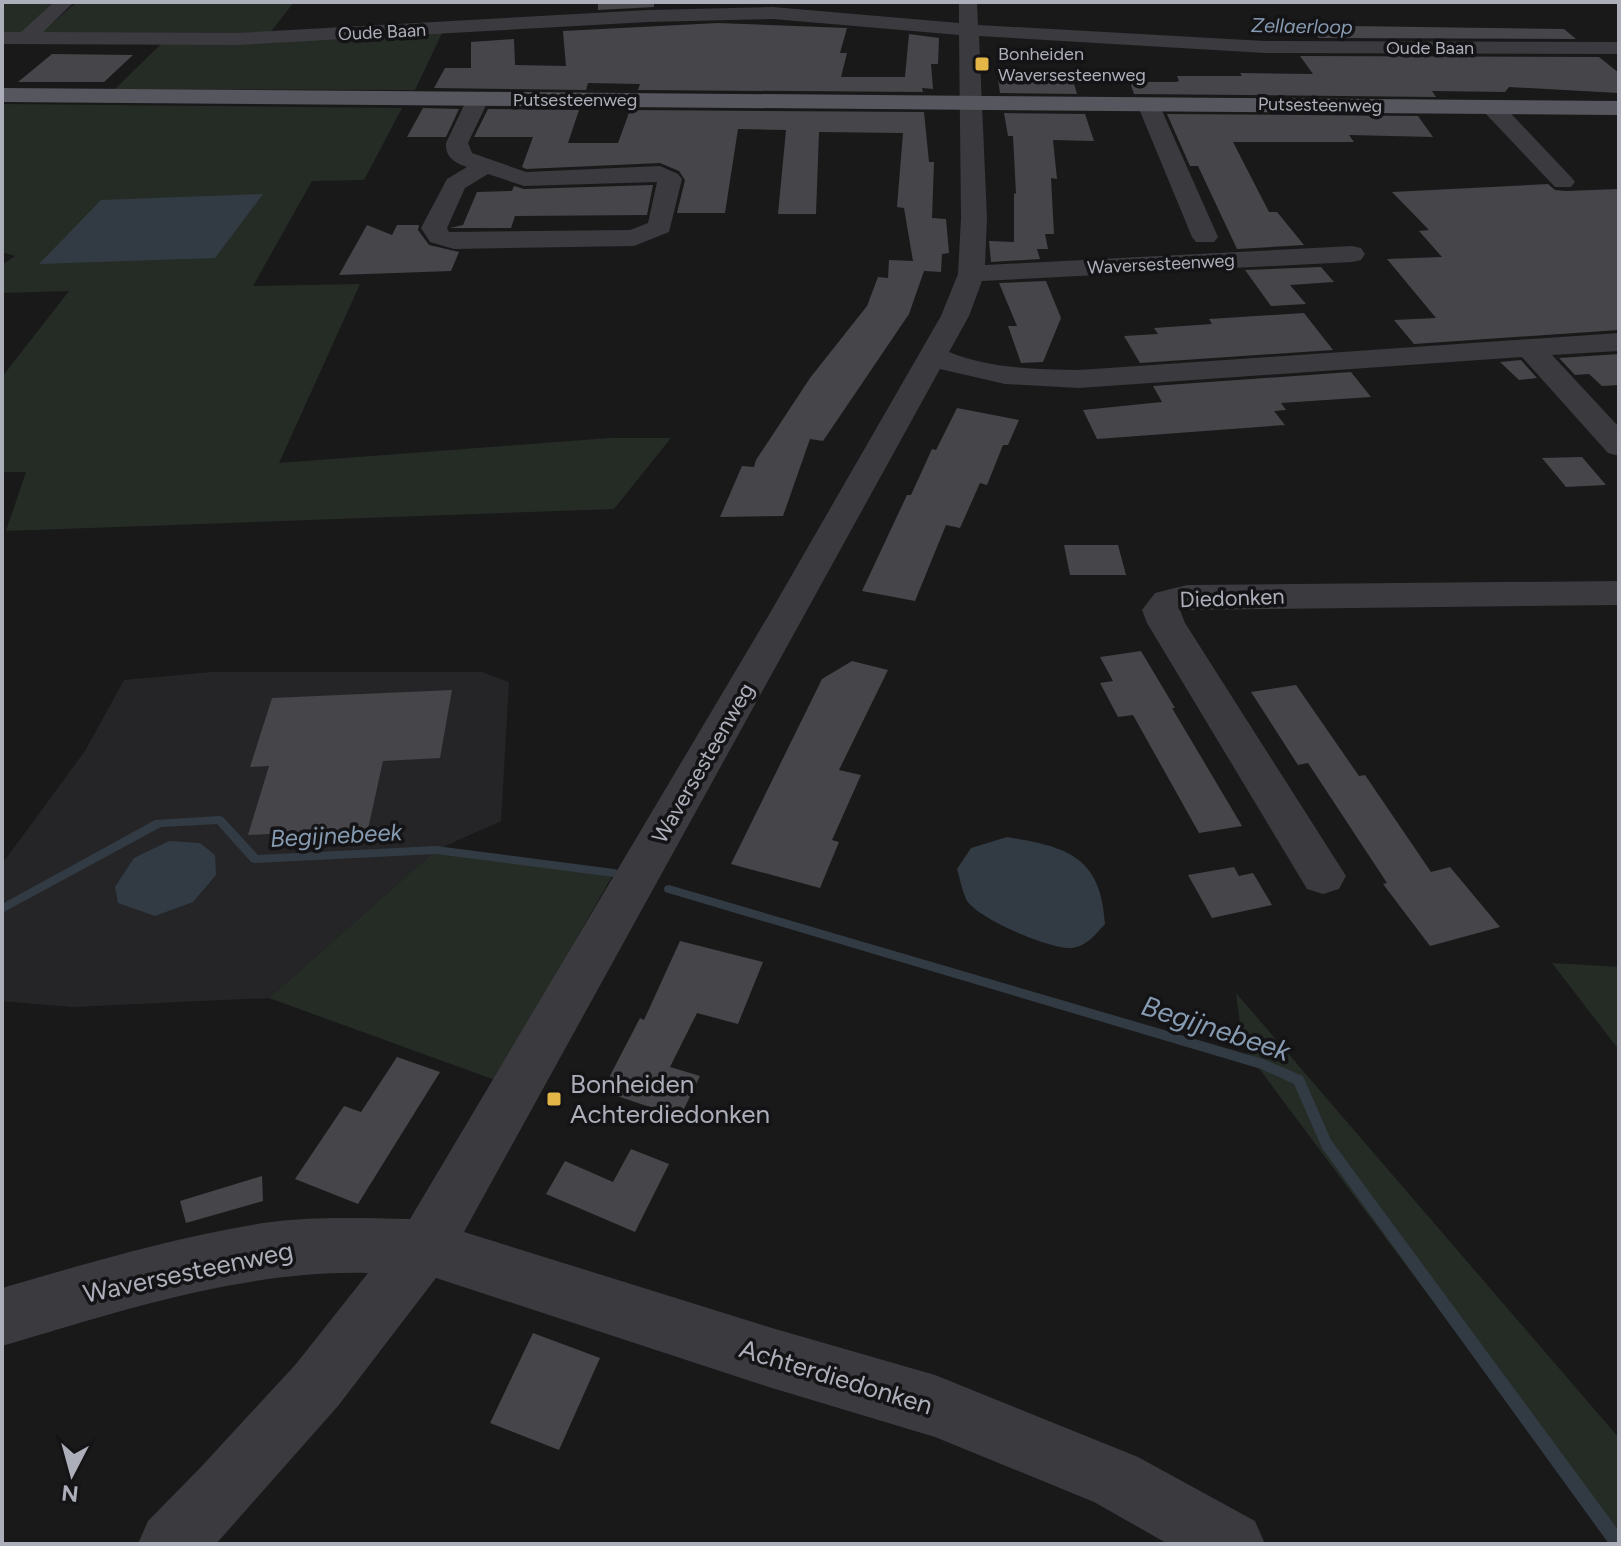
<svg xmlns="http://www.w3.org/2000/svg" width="1621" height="1546" font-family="Figtree,sans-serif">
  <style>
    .built { fill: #252527 }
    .green { fill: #252c26 }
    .water { fill: #323b43 }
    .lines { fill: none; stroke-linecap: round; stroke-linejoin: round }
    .stream { fill: #323b43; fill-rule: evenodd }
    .building { fill: #46464a }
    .minor { fill: #3a3a3f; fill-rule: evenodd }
    .major { fill: #56575e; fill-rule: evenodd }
    .poi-dot { fill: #e4b647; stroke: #141315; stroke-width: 3 }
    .labels { text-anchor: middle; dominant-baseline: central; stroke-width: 7; stroke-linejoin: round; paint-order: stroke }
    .far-street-label { font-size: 18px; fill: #acafb9; stroke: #141315 }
    .far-poi-label { font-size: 18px; fill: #acafb9; stroke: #141315; text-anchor: start }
    .far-water-label { font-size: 20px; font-style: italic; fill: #869bb1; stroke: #141315 }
    .street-label { font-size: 22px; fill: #acafb9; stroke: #141315 }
    .water-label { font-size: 24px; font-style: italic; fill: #869bb1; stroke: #141315 }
    .near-poi-label { font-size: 26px; fill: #acafb9; stroke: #141315; text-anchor: start }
    .near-street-label { font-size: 26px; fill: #acafb9; stroke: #141315 }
    .near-water-label { font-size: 28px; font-style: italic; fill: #869bb1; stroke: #141315 }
  </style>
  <rect width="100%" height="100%" fill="#19191a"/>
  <path class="built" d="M 212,672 L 482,672 L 509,682 L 501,821 L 436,850 L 269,998 L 72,1007 L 2,1001 L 2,864 L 85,751 L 124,680 Z"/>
  <path class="green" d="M 2,2 L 58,2 L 20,34 L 2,33 Z
    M 77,2 L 294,2 L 269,34 L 38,35 Z
    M 443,31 L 415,90 L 115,89 L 162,43 Z
    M 2,104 L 402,108 L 364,180 L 312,181 L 253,286 L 360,284 L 279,463 L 609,438 L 671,438 L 614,509 L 6,531 L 26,472 L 2,472 L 2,377 L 69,291 L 2,293 L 2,265 L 15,256 L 2,252 Z
    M 436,850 L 614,873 L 495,1080 L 269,998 Z
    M 1552,963 L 1619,967 L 1619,1050 Z
    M 1236,993 L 1619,1438 L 1619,1544 L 1614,1544 L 1243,1047 Z"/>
  <path class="water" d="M 263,194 L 215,258 L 39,264 L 101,200 Z
    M 1007,837 C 1067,847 1101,856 1105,924 C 1096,934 1086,947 1071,948 C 1050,949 975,918 966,899 C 962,890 960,879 957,869 L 971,848 Z
    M 169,841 L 200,843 L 215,855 L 216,875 L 193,902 L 155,916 L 118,903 L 115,887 L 134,858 Z"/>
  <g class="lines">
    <path class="stream" d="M 219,816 L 223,817 L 258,855 L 436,846 L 614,869 L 618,870 L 619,873 L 618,876 L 614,877 L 436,854 L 255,863 L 251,862 L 217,824 L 161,827 L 2,913 L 2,904 L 155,820 Z
      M 669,885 L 1263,1059 L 1303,1076 L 1331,1140 L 1619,1531 L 1619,1544 L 1609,1544 L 1322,1148 L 1294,1084 L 1261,1069 L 665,892 L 664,889 L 665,886 Z"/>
  </g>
  <path class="building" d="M 654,2 L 654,7 L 598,10 L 598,3 Z
    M 1344,22 L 1348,26 L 1564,29 L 1576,39 L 1319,38 L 1304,23 Z
    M 718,23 L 847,28 L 840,53 L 847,53 L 841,77 L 905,77 L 909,34 L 939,38 L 938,64 L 931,64 L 933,89 L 922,88 L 923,92 L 638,90 L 640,84 L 588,83 L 586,90 L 434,88 L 445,68 L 471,68 L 471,42 L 514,39 L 515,65 L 566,66 L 563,31 Z
    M 52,54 L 133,55 L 104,82 L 18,82 Z
    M 1300,56 L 1599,57 L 1619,73 L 1619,93 L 1509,87 L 1505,92 L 1432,91 L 1436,97 L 1134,94 L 1130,82 L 1176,82 L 1179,81 L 1177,76 L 1242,76 L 1240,73 L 1313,74 Z
    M 998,80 L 1070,80 L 1073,81 L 1077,94 L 1000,93 Z
    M 423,108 L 459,109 L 446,137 L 407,137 Z
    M 488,109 L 579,110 L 568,143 L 618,143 L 630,110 L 924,112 L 929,162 L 934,162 L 932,218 L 946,219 L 949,253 L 942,254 L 941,272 L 924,271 L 909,314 L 823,441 L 810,439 L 783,516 L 720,517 L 742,466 L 754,467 L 756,460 L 810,378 L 867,306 L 878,277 L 888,278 L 889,260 L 913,261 L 904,208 L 897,207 L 903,133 L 819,132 L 816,214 L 778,214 L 786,130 L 738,129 L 725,213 L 677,213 L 685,180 L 679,171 L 660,163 L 526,169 L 522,167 L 533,137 L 474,137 Z
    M 1004,113 L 1085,114 L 1094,141 L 1053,140 L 1057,179 L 1051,178 L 1054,234 L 1045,234 L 1048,249 L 1037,249 L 1040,259 L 991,262 L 989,241 L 1014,242 L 1014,193 L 1016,194 L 1013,136 L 1008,136 Z
    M 1167,114 L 1418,116 L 1433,137 L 1349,135 L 1354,142 L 1233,142 L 1269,212 L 1277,212 L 1304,245 L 1237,249 L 1198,166 L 1190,166 Z
    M 1548,184 L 1555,190 L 1566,191 L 1619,189 L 1619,330 L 1414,344 L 1394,320 L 1436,318 L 1387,259 L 1442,257 L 1419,231 L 1429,230 L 1392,192 Z
    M 653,185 L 647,215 L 515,216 L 511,228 L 450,228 L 463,225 L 477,192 L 512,191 L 514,186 L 524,189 Z
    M 367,225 L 392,235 L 397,225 L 419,225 L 418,230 L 429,245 L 459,252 L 451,271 L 339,275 Z
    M 1321,267 L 1334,282 L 1290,285 L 1306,304 L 1271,306 L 1245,270 Z
    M 1046,281 L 1061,318 L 1043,362 L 1021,363 L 1008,326 L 1017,326 L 999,283 Z
    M 1304,313 L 1333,350 L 1140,363 L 1124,336 L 1158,334 L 1154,328 L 1212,324 L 1209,319 Z
    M 1619,354 L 1619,385 L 1602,386 L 1589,374 L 1575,375 L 1559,358 Z
    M 1521,360 L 1537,378 L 1519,380 L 1500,362 Z
    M 1351,372 L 1371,397 L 1281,403 L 1286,410 L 1274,411 L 1285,425 L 1097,439 L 1083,410 L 1162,402 L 1153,386 Z
    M 957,408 L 1019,420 L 1008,445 L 1003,445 L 987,485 L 980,483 L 960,528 L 946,525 L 915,601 L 862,591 L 907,495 L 911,495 L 932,449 L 936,450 Z
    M 1582,457 L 1606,485 L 1566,487 L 1542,458 Z
    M 1064,545 L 1118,545 L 1126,575 L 1070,575 Z
    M 1141,651 L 1175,708 L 1172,708 L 1242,826 L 1199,833 L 1133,715 L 1118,717 L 1100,683 L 1113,681 L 1100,657 Z
    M 852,661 L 888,670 L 839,770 L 861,775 L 832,840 L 839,842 L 820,888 L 731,864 L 822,679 Z
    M 1296,685 L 1359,776 L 1365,775 L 1431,872 L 1450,867 L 1500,927 L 1430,946 L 1383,884 L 1387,883 L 1308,763 L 1298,765 L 1251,692 Z
    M 452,690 L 440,758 L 383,761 L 368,829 L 248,835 L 269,766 L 250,767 L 272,698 Z
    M 1234,867 L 1239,876 L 1253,873 L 1272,905 L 1212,918 L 1188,875 Z
    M 680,941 L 763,962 L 738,1024 L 697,1013 L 670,1067 L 700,1076 L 680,1117 L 602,1091 L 640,1018 L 644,1020 Z
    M 397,1057 L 440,1072 L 358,1204 L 295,1179 L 344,1106 L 361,1112 Z
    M 631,1149 L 669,1164 L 635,1232 L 546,1194 L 565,1161 L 613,1182 Z
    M 262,1176 L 263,1201 L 186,1223 L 180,1201 Z
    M 533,1333 L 600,1358 L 559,1450 L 490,1423 Z"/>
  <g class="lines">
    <path class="minor" d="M 54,2 L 74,2 L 43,32 L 238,33 L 648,10 L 773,7 L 959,23 L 959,2 L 977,2 L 978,25 L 1265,41 L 1619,42 L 1619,54 L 1265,53 L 979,36 L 987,218 L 985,265 L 1352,246 L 1361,248 L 1365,254 L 1361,260 L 1352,262 L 982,281 L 969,316 L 949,352 C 991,369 1035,369 1079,370 L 1619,333 L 1619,351 L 1552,355 L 1619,427 L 1619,456 L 1608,453 L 1522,357 L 1079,388 L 1005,384 L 940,369 L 464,1232 L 772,1328 L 935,1375 L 1138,1457 L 1255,1521 L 1265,1544 L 1168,1544 L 1094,1502 L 935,1437 L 772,1388 L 436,1278 L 338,1406 L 216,1544 L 138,1544 L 148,1521 L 201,1467 L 296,1364 L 368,1273 C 244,1270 120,1311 2,1346 L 2,1288 C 88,1263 175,1237 263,1223 C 311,1216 362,1218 410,1219 L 770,613 L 941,316 L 958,274 L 961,218 L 959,35 L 773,19 L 648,22 L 238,45 L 2,44 L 2,32 L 21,32 Z
      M 478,93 L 489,99 L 468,143 L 472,153 L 526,172 L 660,166 L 678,174 L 682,179 L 669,232 L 634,246 L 454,249 L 430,242 L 421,228 L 447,179 L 467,167 C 455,163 445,157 446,143 L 467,99 ZM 488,174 L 524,186 L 657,182 L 648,223 L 630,230 L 449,232 L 447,228 L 465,188 Z
      M 1148,98 L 1159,104 L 1218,237 L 1214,242 L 1196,242 L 1192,237 L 1137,104 Z
      M 1492,101 L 1500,102 L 1571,177 L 1575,182 L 1571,187 L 1555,187 L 1484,112 L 1481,107 L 1484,102 Z
      M 1619,581 L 1619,605 L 1180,610 L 1185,623 L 1346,876 L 1339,889 L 1323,894 L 1307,889 L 1147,623 L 1142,610 L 1155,593 L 1187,585 Z"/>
    <path class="major" d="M 2,88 L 1619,101 L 1619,115 L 2,102 Z"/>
  </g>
  <g class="poi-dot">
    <rect x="974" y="56" width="16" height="16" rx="4"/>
    <rect x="546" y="1091" width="16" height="16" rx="4"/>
  </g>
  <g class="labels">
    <g class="far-street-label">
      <text transform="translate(382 32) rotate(-3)">Oude Baan</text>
      <text x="1430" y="48">Oude Baan</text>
      <text x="575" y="100">Putsesteenweg</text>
      <text transform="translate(1320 105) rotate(1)">Putsesteenweg</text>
      <text transform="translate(1161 264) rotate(-3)">Waversesteenweg</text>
    </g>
    <g class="far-poi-label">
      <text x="998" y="54">Bonheiden<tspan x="998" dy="21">Waversesteenweg</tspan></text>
    </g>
    <g class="far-water-label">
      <text transform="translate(1302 26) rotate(1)">Zellaerloop</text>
    </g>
    <g class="street-label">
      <text transform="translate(1232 598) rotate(-2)">Diedonken</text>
      <text transform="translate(703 763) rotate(-60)">Waversesteenweg</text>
    </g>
    <g class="water-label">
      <text transform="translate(336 835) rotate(-3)">Begijnebeek</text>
    </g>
    <g class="near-poi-label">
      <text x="570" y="1084">Bonheiden<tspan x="570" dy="30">Achterdiedonken</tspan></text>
    </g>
    <g class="near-street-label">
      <text transform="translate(188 1272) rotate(-12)">Waversesteenweg</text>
      <text transform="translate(836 1377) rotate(17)">Achterdiedonken</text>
    </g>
    <g class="near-water-label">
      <text transform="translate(1216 1028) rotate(18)">Begijnebeek</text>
    </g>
  </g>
  <rect width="1621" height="1546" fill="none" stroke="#acafb9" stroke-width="8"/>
  <g transform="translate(72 1474) rotate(186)" stroke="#141315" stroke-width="6" paint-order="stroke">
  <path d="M0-6L14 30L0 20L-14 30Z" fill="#acafb9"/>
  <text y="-12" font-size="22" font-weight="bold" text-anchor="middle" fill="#acafb9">N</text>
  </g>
</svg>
